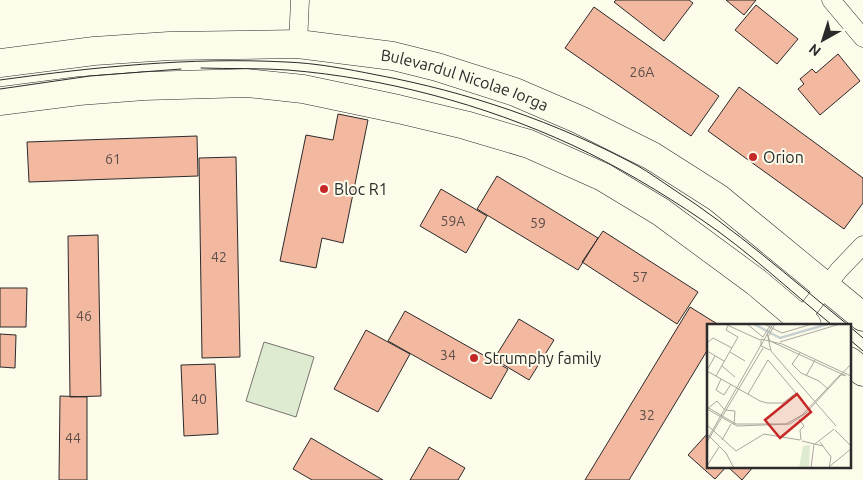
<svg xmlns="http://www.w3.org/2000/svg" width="863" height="480" font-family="Ubuntu,sans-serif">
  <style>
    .green { fill: #deebd1; stroke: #74746e }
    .building { fill: #f2b8a0; stroke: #2b2b2b }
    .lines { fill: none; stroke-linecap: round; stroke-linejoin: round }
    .street-casing { stroke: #2b2b2b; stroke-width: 19 }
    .primary-casing { stroke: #2b2b2b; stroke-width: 29 }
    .street { stroke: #fdfbea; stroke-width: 18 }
    .primary { stroke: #fdfbea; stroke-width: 28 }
    .tram { stroke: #2b2b2b; stroke-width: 1 }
    .poi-dot { fill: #c62828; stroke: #fdfbea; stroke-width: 2 }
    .labels { text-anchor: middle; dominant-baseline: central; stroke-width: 4; stroke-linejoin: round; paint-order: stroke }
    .number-label { font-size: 14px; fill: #5d4e48 }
    .street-label { font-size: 16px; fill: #2b2b2b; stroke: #fdfbea }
    .poi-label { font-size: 16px; fill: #2b2b2b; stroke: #fdfbea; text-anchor: start }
    .inset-river { fill: none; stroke: #c7d0d0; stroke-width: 2.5 }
    .inset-road { fill: none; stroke: #a9a89e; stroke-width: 1 }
    .view { fill: #c62828; fill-opacity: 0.15; stroke: #c62828; stroke-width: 2.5 }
    .inset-edge { fill: none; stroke: #2b2b2b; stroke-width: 2.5 }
  </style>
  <rect width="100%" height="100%" fill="#fdfbea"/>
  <path class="green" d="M 264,342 L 314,357 L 296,417 L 246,401 Z"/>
  <path class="building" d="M 616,0 L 689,0 L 693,3 L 664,41 L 614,2 Z
    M 726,0 L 756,0 L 744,15 Z
    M 756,5 L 798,39 L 777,64 L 735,30 Z
    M 594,7 L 719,96 L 691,136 L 565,48 Z
    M 838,54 L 860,81 L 820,115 L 798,89 L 804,84 L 800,79 L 812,69 L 816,73 Z
    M 739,87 L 863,178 L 863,203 L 844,229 L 708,131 Z
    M 338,114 L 368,120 L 343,243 L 322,238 L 316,268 L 280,261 L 306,135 L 333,140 Z
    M 197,136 L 198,176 L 29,182 L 27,142 Z
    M 236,157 L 240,357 L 202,358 L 199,158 Z
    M 497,176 L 598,238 L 578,270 L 477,209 Z
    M 441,189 L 487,216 L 466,253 L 420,226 Z
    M 603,231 L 698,292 L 677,324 L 582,262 Z
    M 98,235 L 101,396 L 70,397 L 68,236 Z
    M 0,288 L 27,288 L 26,327 L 0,327 Z
    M 690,307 L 719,325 L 708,325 L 708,349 L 629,480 L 585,480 Z
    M 405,311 L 508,369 L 491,399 L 388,341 Z
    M 519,319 L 554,340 L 529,380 L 494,359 Z
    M 366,330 L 410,354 L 378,412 L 334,389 Z
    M 0,334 L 16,335 L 15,368 L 0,367 Z
    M 215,364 L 218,434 L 184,436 L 181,365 Z
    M 60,396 L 87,397 L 87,480 L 59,480 Z
    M 708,433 L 708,466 L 754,466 L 742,480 L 727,466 L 715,479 L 688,455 Z
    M 311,438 L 383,480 L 312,480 L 293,469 Z
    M 429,447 L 465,468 L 458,480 L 410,480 Z"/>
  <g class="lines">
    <defs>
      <path id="street" d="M 831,0 L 863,38
        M 298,44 L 300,0
        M 800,320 L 839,270 L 863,245"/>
      <g id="primary">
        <path id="s1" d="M 0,63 L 94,51 L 169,46 L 298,44 L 393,56 L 437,67 L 515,92 L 580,120 L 652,156 L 718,198 L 863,317"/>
        <path d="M 0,101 L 79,91 L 144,86 L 247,83 L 303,89 L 398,109 L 465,125 L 529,144 L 603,177 L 661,212 L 756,282 L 807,325"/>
        <path d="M 849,361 L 863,372"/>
      </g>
    </defs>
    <use href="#street" class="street-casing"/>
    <use href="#primary" class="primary-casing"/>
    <use href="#street" class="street"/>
    <use href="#primary" class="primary"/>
    <path class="tram" d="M 201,68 C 230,69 259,68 288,70 C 385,78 483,104 572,145 C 617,166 661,192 702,220 C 748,251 789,290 832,325
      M 0,80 C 95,67 190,57 286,62 C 316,63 347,69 377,75 C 468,92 556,122 638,166 C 650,173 661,181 673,189 C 735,229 790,278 848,325
      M 0,89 L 90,76 L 181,69
      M 849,326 L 863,338
      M 849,339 L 863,351"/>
  </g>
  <g class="poi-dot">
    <circle cx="753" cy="157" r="5"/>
    <circle cx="324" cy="189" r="5"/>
    <circle cx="474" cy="358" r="5"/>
  </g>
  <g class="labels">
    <g class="number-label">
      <text x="642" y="72">26A</text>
      <text x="113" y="159">61</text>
      <text x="453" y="221">59A</text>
      <text x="538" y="223">59</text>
      <text x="219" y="257">42</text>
      <text x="640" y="277">57</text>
      <text x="84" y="316">46</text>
      <text x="448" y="355">34</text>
      <text x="199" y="399">40</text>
      <text x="647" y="415">32</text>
      <text x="73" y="438">44</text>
    </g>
    <g class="street-label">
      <text stroke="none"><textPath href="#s1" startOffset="470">Bulevardul Nicolae Iorga</textPath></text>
    </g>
    <g class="poi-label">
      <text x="763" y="157">Orion</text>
      <text x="334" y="189">Bloc R1</text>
      <text x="484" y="358">Strumphy family</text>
    </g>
  </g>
  <g transform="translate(707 324)">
    <rect width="144" height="144" fill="#fdfbea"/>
    <path d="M 103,121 L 102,144 L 92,144 L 96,122 Z" fill="#deebd1"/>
    <path class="inset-river" d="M 47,0 L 73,14 L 121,0"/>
    <path class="inset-road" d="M 18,0 L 53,16M 40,0 L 56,13M 57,0 L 75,9 L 105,0M 68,0 L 61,13 L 64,27 L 129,102M 60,10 L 63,17 L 139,52M 56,13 L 64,0M 73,18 L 133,0M 0,19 L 6,14 L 25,24M 63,26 L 54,22 L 54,15 L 75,20 L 144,52M 0,27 L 17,37M 23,28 L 38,37M 93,29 L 85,40 L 94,49 L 112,57 L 121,65M 15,42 L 28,53M 0,46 L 8,32M 0,47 L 53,77 L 60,79 L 76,79 L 89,69 L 61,36 L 41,70M 9,52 L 31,13 L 19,6 L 21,2M 99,52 L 108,36M 14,55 L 9,66 L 17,71 L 24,60M 0,83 L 29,100 L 79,100 L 95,91 L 133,51 L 138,51M 0,85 L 30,102 L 83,100 L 99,89 L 144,40M 0,85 L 10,77 L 17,85M 18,86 L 28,87 L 27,101M 92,95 L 97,102 L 93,106 L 94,116M 0,101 L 29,127 L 57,110 L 93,116M 128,106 L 144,122M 0,110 L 19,129 L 27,144M 0,116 L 66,0M 15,116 L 24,100M 95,117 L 116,122M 0,118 L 56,24M 113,118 L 124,133 L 122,144M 108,120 L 127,105M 0,142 L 12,123M 123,142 L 144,125M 104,144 L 107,120"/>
    <path class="view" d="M 90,70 L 104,88 L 73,114 L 58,96 Z"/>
    <rect width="144" height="144" class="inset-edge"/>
  </g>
  <g transform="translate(823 40) rotate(219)" stroke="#fdfbea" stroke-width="4" paint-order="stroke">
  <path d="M0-4L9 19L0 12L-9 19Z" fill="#2b2b2b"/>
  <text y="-8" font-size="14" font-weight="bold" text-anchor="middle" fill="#2b2b2b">N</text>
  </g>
</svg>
